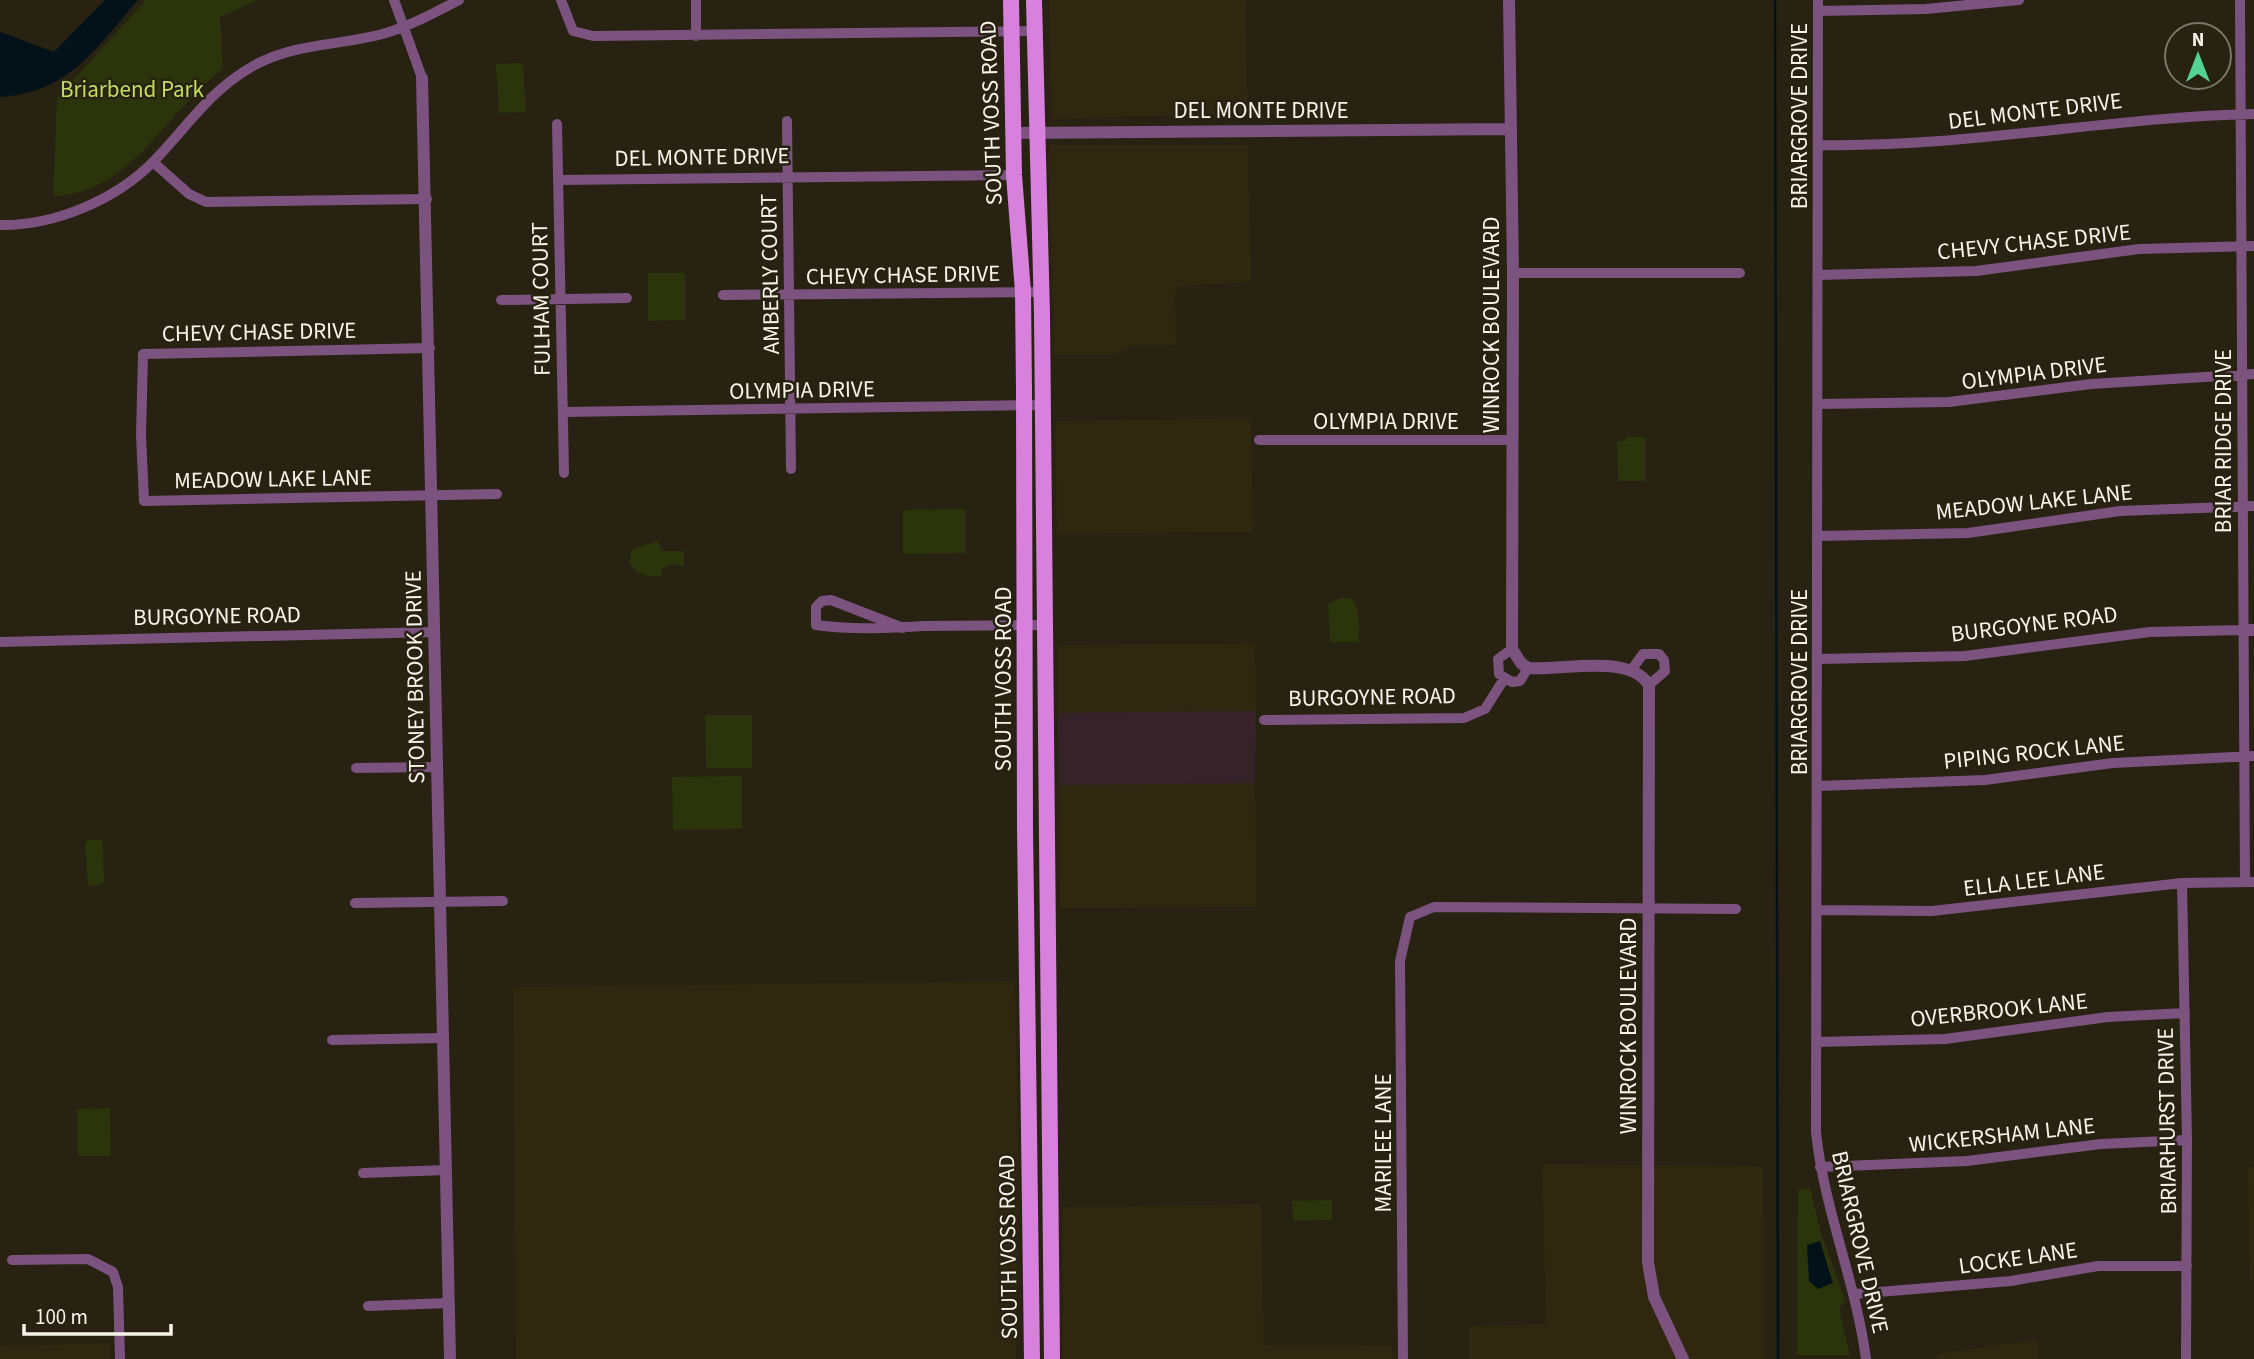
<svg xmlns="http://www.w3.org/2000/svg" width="2254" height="1359" font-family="'Source Sans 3',sans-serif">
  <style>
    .built { fill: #302711 }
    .education { fill: #36232a }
    .green { fill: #2c340b }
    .water { fill: #031218 }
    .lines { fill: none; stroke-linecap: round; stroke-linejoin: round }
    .stream { stroke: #031218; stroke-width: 2.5 }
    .minor { stroke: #7c527e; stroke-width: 10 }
    .tertiary { stroke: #7c527e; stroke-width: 12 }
    .primary { stroke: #d780dc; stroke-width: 16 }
    .labels { text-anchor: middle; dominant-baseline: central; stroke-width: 5; stroke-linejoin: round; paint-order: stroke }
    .park-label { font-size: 23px; fill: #c3dd5c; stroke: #282213 }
    .street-label { font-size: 23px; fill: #f7f3e9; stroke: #282213 }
  </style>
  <rect width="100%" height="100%" fill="#282213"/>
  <path class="built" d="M 1049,0 L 1245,0 L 1248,113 L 1052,119 Z
    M 1051,145 L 1248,145 L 1251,282 L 1181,286 L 1175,294 L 1176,345 L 1131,346 L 1113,355 L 1054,355 L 1048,155 Z
    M 1251,418 L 1253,532 L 1057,534 L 1055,421 Z
    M 1255,643 L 1256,711 L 1058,713 L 1058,645 Z
    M 1255,783 L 1257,907 L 1060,908 L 1059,785 Z
    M 1015,981 L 1019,1198 L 1016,1359 L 516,1359 L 513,987 Z
    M 1542,1164 L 1763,1166 L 1764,1359 L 1469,1359 L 1469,1326 L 1546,1324 Z
    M 2248,1167 L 2254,1167 L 2254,1280 L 2249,1280 Z
    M 1261,1204 L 1264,1345 L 1392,1346 L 1393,1359 L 1063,1359 L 1062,1207 Z
    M 2038,1339 L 2038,1359 L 1937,1359 L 1937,1354 Z
    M 111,1343 L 111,1359 L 0,1359 L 0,1346 Z"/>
  <path class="education" d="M 1256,711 L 1255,783 L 1059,785 L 1058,713 Z"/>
  <path class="green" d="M 146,0 L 258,0 L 220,17 L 223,69 C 167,110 131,195 53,196 L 57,98 Z
    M 523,63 L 526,112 L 499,113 L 496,64 Z
    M 648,273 L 685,273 L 685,320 L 648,321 Z
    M 1626,437 L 1645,437 L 1645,481 L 1618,481 L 1617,441 L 1626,441 Z
    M 965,509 L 965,553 L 903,554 L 903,510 Z
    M 658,541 L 662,551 L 684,551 L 684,566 L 671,564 L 663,568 L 661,576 C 646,576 638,576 629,562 L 632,549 Z
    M 1340,598 L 1351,598 C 1361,613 1359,625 1359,642 L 1330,642 L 1328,604 Z
    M 705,715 L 752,715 L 752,768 L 706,768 Z
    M 742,776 L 742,829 L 673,830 L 672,777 Z
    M 100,839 L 103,843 L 104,882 L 101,885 L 88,886 L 85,844 L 88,840 Z
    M 110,1108 L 111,1156 L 78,1156 L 77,1109 Z
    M 1810,1188 L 1821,1233 L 1845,1300 L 1839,1309 L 1850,1355 L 1797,1355 L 1798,1190 Z
    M 1332,1200 L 1332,1220 L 1293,1221 L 1292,1201 Z"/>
  <path class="water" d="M 105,0 L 138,0 C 97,47 69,93 0,97 L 0,32 L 54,52 Z
    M 1820,1241 L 1833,1283 L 1818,1289 L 1809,1281 L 1807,1245 Z"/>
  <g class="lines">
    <path class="stream" d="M 1775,0 L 1778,1359"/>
    <path class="minor" d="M 394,0 L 422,78
      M 561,0 L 573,31 L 593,36 L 1035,31
      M 1818,0 L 1816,1132 C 1824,1210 1856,1282 1866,1359
      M 2240,0 L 2245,882
      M 1818,11 L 1926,9 L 2019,0
      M 696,36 L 696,0
      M 787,121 L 791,469
      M 557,124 L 564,473
      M 1820,145 C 1966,148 2108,117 2254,114
      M 153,162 L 189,194 L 206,202 L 427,199
      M 558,180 L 1014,175
      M 0,225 C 54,226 116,200 154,161 C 189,125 208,92 253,66 C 296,42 341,46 386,33 C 412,25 436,12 459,0
      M 1513,273 L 1740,273
      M 1818,275 L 1976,271 L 2139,249 L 2254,246
      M 723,295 L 1041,292
      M 501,300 L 627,298
      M 430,348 L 143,354 L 141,435 L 144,501 L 497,494
      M 1818,404 L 1949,402 L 2091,384 L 2254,374
      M 563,412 L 1042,405
      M 1259,440 L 1513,440
      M 1819,536 L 1968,533 L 2120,511 L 2254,506
      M 903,628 L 831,600 L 822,601 L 816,607 L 816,625 C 853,630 886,628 923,626 L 1045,625
      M 0,642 L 435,632
      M 1512,649 L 1498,659 L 1499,674 L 1512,682 L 1520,681 L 1528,668
      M 1819,659 L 1965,656 L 2150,632 L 2244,630
      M 1632,669 L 1643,654 L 1659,654 L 1664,660 L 1665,671 L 1649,685
      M 1264,720 L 1464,718 L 1485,709 L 1504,679
      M 356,768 L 438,767
      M 1818,786 L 1985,780 L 2113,763 L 2254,756
      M 2182,883 L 2187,1140 L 2186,1359
      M 355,903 L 503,901
      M 1819,910 L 1932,911 L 2182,883 L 2254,882
      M 332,1040 L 444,1038
      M 1816,1042 L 1945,1039 L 2108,1017 L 2185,1013
      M 1820,1167 L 1967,1161 L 2101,1144 L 2187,1140
      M 363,1173 L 446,1170
      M 12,1260 L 88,1259 L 113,1272 L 118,1287 L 120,1359
      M 1855,1294 L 2011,1281 L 2098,1266 L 2187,1266
      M 368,1306 L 449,1303
      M 1403,1359 L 1400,961 L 1410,917 L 1434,907 L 1736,909"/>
    <path class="tertiary" d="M 1509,0 L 1513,273 L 1512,649 L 1521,663 L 1528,668 C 1563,671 1629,653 1649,685 L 1648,1262 L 1654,1297 L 1683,1359
      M 422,78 L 450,1359
      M 1013,133 L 1510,129
      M 2244,630 L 2254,630"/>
    <path class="primary" d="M 1011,0 L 1014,175 L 1023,292 L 1024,390 L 1025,827 L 1032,1359
      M 1034,0 L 1042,314 L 1052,1359"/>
  </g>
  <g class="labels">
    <g class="park-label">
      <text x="132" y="89">Briarbend Park</text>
    </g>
    <g class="street-label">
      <text x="1261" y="110">DEL MONTE DRIVE</text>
      <text transform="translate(2035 111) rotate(-7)">DEL MONTE DRIVE</text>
      <text transform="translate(991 113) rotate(-92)">SOUTH VOSS ROAD</text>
      <text transform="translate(1799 116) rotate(-90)">BRIARGROVE DRIVE</text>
      <text transform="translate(702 157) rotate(-1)">DEL MONTE DRIVE</text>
      <text transform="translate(2034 242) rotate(-6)">CHEVY CHASE DRIVE</text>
      <text transform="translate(770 274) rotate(-91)">AMBERLY COURT</text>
      <text transform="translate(903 275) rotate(-1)">CHEVY CHASE DRIVE</text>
      <text transform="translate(541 299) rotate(-91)">FULHAM COURT</text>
      <text transform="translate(1491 325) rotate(-90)">WINROCK BOULEVARD</text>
      <text transform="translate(259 332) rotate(-1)">CHEVY CHASE DRIVE</text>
      <text transform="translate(2034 373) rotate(-7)">OLYMPIA DRIVE</text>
      <text transform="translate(802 390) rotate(-1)">OLYMPIA DRIVE</text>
      <text x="1386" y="421">OLYMPIA DRIVE</text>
      <text transform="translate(2223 441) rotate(-90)">BRIAR RIDGE DRIVE</text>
      <text transform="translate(273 479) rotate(-1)">MEADOW LAKE LANE</text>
      <text transform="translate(2034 502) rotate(-6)">MEADOW LAKE LANE</text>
      <text transform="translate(217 616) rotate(-1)">BURGOYNE ROAD</text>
      <text transform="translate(2034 624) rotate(-7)">BURGOYNE ROAD</text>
      <text transform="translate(415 677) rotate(-91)">STONEY BROOK DRIVE</text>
      <text transform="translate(1003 679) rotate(-90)">SOUTH VOSS ROAD</text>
      <text transform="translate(1799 682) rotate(-90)">BRIARGROVE DRIVE</text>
      <text transform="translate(1372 697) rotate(-1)">BURGOYNE ROAD</text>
      <text transform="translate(2034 752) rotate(-6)">PIPING ROCK LANE</text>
      <text transform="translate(2034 880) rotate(-7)">ELLA LEE LANE</text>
      <text transform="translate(1999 1010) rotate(-6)">OVERBROOK LANE</text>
      <text transform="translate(1628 1026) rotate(-90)">WINROCK BOULEVARD</text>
      <text transform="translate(2167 1121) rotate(-91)">BRIARHURST DRIVE</text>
      <text transform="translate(2002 1135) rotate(-6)">WICKERSHAM LANE</text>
      <text transform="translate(1383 1143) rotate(-90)">MARILEE LANE</text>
      <text transform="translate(1860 1242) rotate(77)">BRIARGROVE DRIVE</text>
      <text transform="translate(1008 1247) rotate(-91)">SOUTH VOSS ROAD</text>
      <text transform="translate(2018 1258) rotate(-8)">LOCKE LANE</text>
    </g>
  </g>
  <g transform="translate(2198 56)"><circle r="33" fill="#282213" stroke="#7b7669" stroke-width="2"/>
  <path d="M0-5L12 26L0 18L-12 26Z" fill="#53d396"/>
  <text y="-10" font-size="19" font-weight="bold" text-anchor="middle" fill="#f7f3e9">N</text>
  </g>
  <path d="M24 1324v10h147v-10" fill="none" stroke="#f7f3e9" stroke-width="3.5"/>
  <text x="35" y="1324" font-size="21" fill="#f7f3e9" stroke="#282213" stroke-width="5" paint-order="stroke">100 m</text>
</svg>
